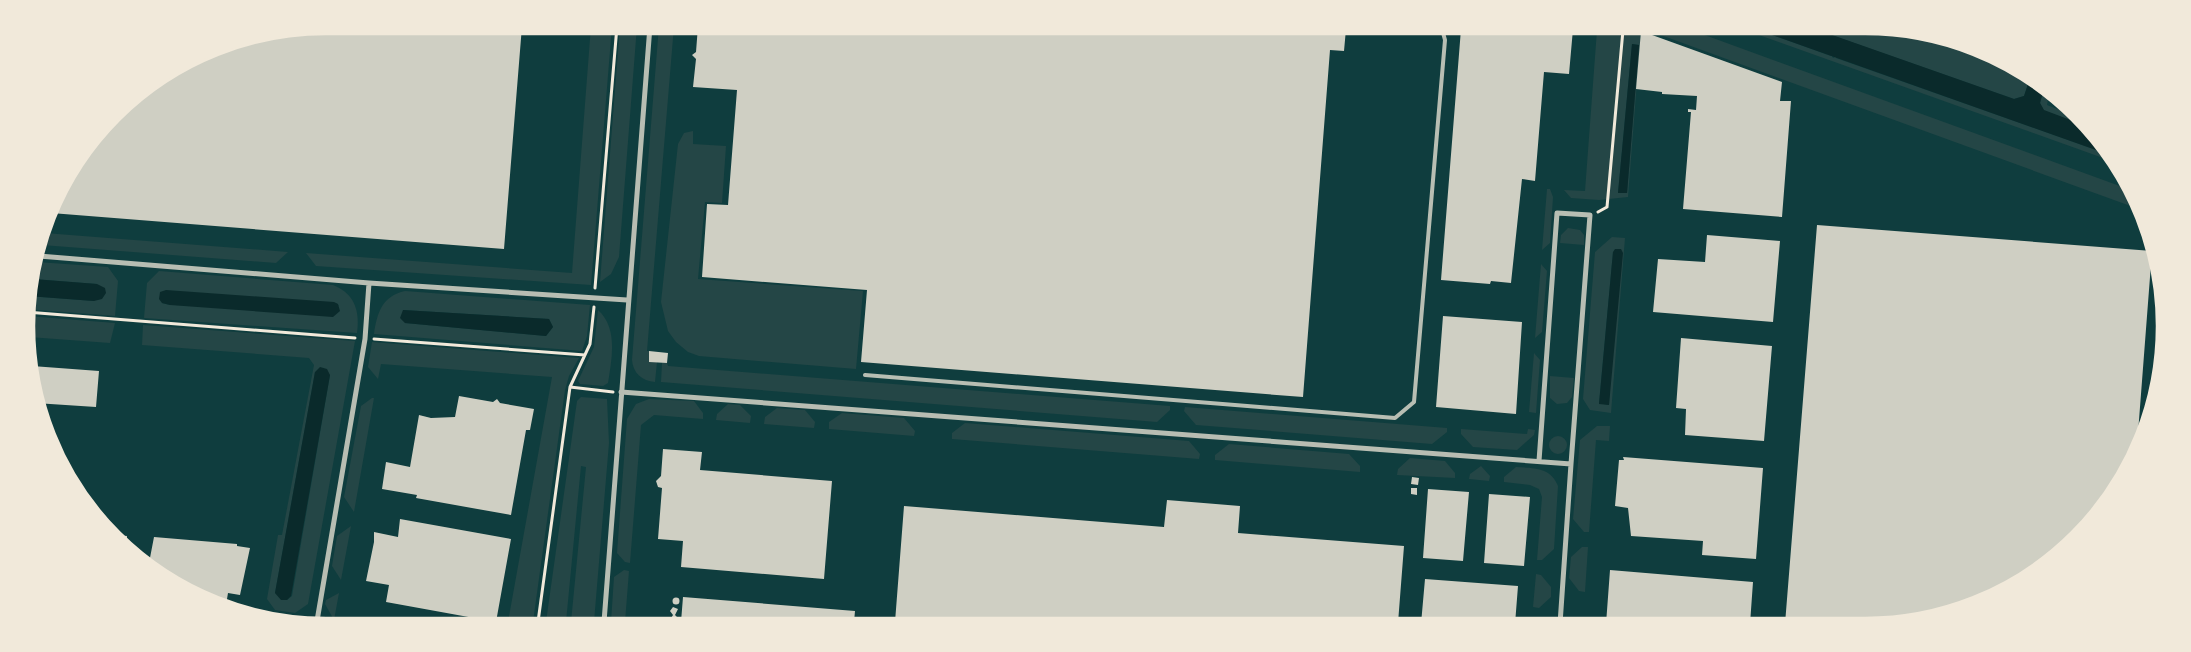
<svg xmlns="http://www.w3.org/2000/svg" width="2191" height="652" font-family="Rubik,sans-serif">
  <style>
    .green { fill: #244646; fill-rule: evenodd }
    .water { fill: #0a2a2b }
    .building { fill: #cfcfc3 }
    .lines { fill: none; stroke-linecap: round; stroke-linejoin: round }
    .path { stroke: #f1e9da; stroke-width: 3 }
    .service { stroke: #b8beb3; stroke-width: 4 }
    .minor { stroke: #b8beb3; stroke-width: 5 }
    .rim { fill: none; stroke: #f1e9da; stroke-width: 2.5 }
  </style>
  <rect width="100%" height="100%" fill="#0f3d3e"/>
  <path class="green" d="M 591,26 L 612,26 L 591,285 L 316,266 L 306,253 L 572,273 Z
    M 620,26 L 637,26 L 619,257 L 611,274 L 600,282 Z
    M 659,26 L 674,26 L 647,351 L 649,351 L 649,362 L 657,362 L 655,382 C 642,381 633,373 632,360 Z
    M 1597,30 L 1641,30 L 1628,197 L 1599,200 L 1571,198 L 1564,190 L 1585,191 ZM 1632,44 L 1639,45 L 1627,193 L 1618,193 Z
    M 1647,30 L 1691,30 L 2128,189 L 2136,208 Z
    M 1745,30 L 1758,30 L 1831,56 L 1833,53 L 1832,57 L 1834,58 L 1836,54 L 1836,58 L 2113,156 L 2117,163 Z
    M 1817,30 L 1923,31 L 2031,75 L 2024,96 L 2014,99 Z
    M 2044,88 L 2049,93 L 2047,105 L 2070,114 L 2081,124 L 2044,111 L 2040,103 Z
    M 693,131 L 693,144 L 726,146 L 722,203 L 705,202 L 698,279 L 863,291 L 856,369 L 699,356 L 688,352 L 676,342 L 668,331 L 661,302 L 678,144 L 684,133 Z
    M 1547,189 L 1550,189 L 1553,197 L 1550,243 L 1542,250 Z
    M 1568,228 L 1580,230 L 1584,235 L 1584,245 L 1560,243 L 1561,235 Z
    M 45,233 L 70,235 L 288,252 L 276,263 L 42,245 Z
    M 1612,237 L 1625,238 L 1611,413 L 1590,410 L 1583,399 L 1595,252 ZM 1613,252 L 1609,405 L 1608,405 L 1599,403 Z
    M 37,262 L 108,267 L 118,281 L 115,316 L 26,309 L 28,296 L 94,301 L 97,284 L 33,279 Z
    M 1541,264 L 1547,271 L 1542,332 L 1535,338 Z
    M 159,271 L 333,285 C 355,294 360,311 357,333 L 144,318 L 147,283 ZM 162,303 L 336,303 L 339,306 L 170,305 Z
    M 405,291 L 590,305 L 587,336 L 582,351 L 374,334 C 377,313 382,296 405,291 ZM 403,310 L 549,319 L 553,327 L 546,336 L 405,323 Z
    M 598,310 C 618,328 612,358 608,383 L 603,386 L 580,384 L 578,381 L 594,347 Z
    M 27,316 L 115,323 L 110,343 L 29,337 Z
    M 143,325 L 355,341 L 308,604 L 295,613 L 275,610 L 267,599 L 278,535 L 282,535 L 314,365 L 309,358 L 142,345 ZM 315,372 L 330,375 L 292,596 L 287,600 L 275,593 Z
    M 372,342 L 579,358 L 569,376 L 565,390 L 533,622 L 508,622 L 552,377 L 381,364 L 378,379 L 368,367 Z
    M 1534,353 L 1540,360 L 1536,413 L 1529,412 Z
    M 662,363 L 667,363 L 668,366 L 1170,406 L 1170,410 L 1157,422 L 661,382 Z
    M 1550,376 L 1574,378 L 1572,397 L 1567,403 L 1557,404 L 1550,398 Z
    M 581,397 L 607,399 L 609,443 L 594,622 L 571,622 L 586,467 L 581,466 L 566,622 L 546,622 L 577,401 Z
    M 372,398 L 374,398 L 354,512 L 344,497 L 361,406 Z
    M 649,399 L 694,401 L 703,413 L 703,419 L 654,415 L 641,425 L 630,563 L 625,562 L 617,553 L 627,419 L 636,404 Z
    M 728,404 L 740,405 L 751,416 L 750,423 L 716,420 L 717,414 Z
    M 1185,407 L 1447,428 L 1447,432 L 1432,444 L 1196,425 L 1184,411 Z
    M 777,408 L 805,410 L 815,422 L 814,428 L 764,424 L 765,417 Z
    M 842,413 L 904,418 L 915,431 L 914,436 L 829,429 L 829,422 Z
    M 965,423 L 1189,441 L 1200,454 L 1199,459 L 952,439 L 952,433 Z
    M 1597,426 L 1610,426 L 1609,441 L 1596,440 L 1589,532 L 1584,532 L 1573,519 L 1580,440 Z
    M 1461,429 L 1527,434 L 1528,429 L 1535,430 L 1534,435 L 1517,450 L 1473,447 L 1461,434 Z
    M1549 445a9 9 0 1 1 18 0a9 9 0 1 1-18 0Z
    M 1229,444 L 1349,454 L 1360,466 L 1360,472 L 1215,460 L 1215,455 Z
    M 1410,458 L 1445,461 L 1455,473 L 1455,478 L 1397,475 L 1398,469 Z
    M 1481,466 L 1490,476 L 1489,481 L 1469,479 L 1470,474 Z
    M 1516,467 C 1533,468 1551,467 1558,486 L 1554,549 L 1542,560 L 1537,560 L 1542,497 L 1539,489 L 1530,485 L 1504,482 L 1504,477 Z
    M 351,526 L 341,580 L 332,566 L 337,536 Z
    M 1582,547 L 1588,547 L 1585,592 L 1579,591 L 1569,578 L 1571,557 Z
    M 624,570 L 629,571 L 625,622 L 611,622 L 614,577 Z
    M 1536,574 L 1541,575 L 1551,587 L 1551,597 L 1539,608 L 1533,607 Z
    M 339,593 L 334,620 L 325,604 L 326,600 Z"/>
  <path class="water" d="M 1758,30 L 1818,30 L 2014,99 L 2024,96 L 2031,75 L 2044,88 L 2040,103 L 2044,110 L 2081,124 L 2113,156 Z
    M 1632,44 L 1639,45 L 1627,193 L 1618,193 Z
    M 1615,249 L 1621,249 L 1623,253 L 1609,405 L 1599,404 L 1613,252 Z
    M 33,279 L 97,284 L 105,288 L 106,293 L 102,299 L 94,301 L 28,296 Z
    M 166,290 L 334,302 L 338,304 L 340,311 L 333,317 L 170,305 L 162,303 L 159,299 L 160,292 Z
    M 403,310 L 549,319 L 553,327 L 546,336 L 405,323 L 400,318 Z
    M 320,367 L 327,369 L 330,375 L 291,596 L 287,600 L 281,600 L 275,593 L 315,372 Z"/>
  <path class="building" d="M 326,25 L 522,26 L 504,249 L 51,213 L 56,193 L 127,100 L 211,48 Z
    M 698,26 L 1346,29 L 1344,51 L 1330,50 L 1303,397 L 861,362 L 867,290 L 702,277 L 707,204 L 728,205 L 737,90 L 693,87 L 696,59 L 692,55 L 696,52 Z
    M 1461,29 L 1573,29 L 1569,74 L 1544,72 L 1535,181 L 1522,179 L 1511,283 L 1491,281 L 1490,284 L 1441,280 Z
    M 1641,31 L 1782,82 L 1780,101 L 1791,101 L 1782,217 L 1683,209 L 1691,112 L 1688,112 L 1688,109 L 1696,110 L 1697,96 L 1662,94 L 1662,92 L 1636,89 Z
    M 1817,225 L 2152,251 L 2137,446 L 2126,476 L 2064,552 L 1998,596 L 1904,624 L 1785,624 Z
    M 1707,235 L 1780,241 L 1773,322 L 1653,312 L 1658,259 L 1705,262 Z
    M 1443,316 L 1522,322 L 1516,414 L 1436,407 Z
    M 1681,338 L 1772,346 L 1764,441 L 1685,435 L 1686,409 L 1676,408 Z
    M 649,351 L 668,353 L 667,363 L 649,362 Z
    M 32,366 L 99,371 L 96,407 L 35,403 Z
    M 459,396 L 493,402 L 497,399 L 500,403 L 534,409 L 530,430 L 526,430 L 511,515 L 416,498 L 417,495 L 382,489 L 386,462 L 410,467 L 419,415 L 431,418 L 455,417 Z
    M 663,449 L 702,452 L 700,470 L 832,481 L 824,579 L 681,567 L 683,541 L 658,539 L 662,488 L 658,487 L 656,481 L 661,476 Z
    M 1623,457 L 1763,468 L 1756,559 L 1702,555 L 1703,541 L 1631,536 L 1628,508 L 1615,506 L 1619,460 L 1624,460 Z
    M 1412,477 L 1419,478 L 1418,485 L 1411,484 Z
    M 1411,488 L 1417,488 L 1417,495 L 1411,494 Z
    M 1428,489 L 1469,492 L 1463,561 L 1423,558 Z
    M 1489,494 L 1530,497 L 1524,566 L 1484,563 Z
    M 1167,500 L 1240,506 L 1238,533 L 1404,546 L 1398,623 L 895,622 L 904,506 L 1164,527 Z
    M 400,519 L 511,539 L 496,622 L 386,602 L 389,585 L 366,581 L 374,542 L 374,532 L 398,537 Z
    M 117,535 L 127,536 L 127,544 L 124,541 Z
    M 154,537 L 237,544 L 237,546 L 250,548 L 240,595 L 228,593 L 226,605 L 175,587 L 149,563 Z
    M 1610,570 L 1753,582 L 1750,624 L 1606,624 Z
    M 1425,579 L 1518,586 L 1515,624 L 1421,624 Z
    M 683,597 L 855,611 L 854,622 L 681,622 Z
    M672.5 601a3.5 3.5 0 1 1 7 0a3.5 3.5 0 1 1-7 0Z
    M 673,607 L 678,609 L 675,615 L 678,618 L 677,622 L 670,620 L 673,615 L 670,611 Z"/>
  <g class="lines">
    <path class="path" d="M 1598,212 L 1607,207 L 1623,30
      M 595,288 L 617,26
      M 26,312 L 355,338
      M 374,339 L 585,355
      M 570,387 L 613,392
      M 538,622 L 570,387 L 590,344 L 594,307"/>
    <path class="service" d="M 865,375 L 1395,418 L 1414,402 L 1445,40 L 1442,29"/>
    <path class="minor" d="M 39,256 L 369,283 L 627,300
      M 621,392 L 1571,464 L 1560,624
      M 1539,461 L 1557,213 L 1590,215 L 1571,464
      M 317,621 L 365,339 L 369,283
      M 604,622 L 650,26"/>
  </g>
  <path d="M0 0H2191V652H0ZM326 34H1865A292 292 0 0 1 2157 326V326A292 292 0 0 1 1865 618H326A292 292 0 0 1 34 326V326A292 292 0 0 1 326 34Z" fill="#f1e9da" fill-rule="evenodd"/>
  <path class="rim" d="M326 34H1865A292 292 0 0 1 2157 326V326A292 292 0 0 1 1865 618H326A292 292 0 0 1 34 326V326A292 292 0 0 1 326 34Z"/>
</svg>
